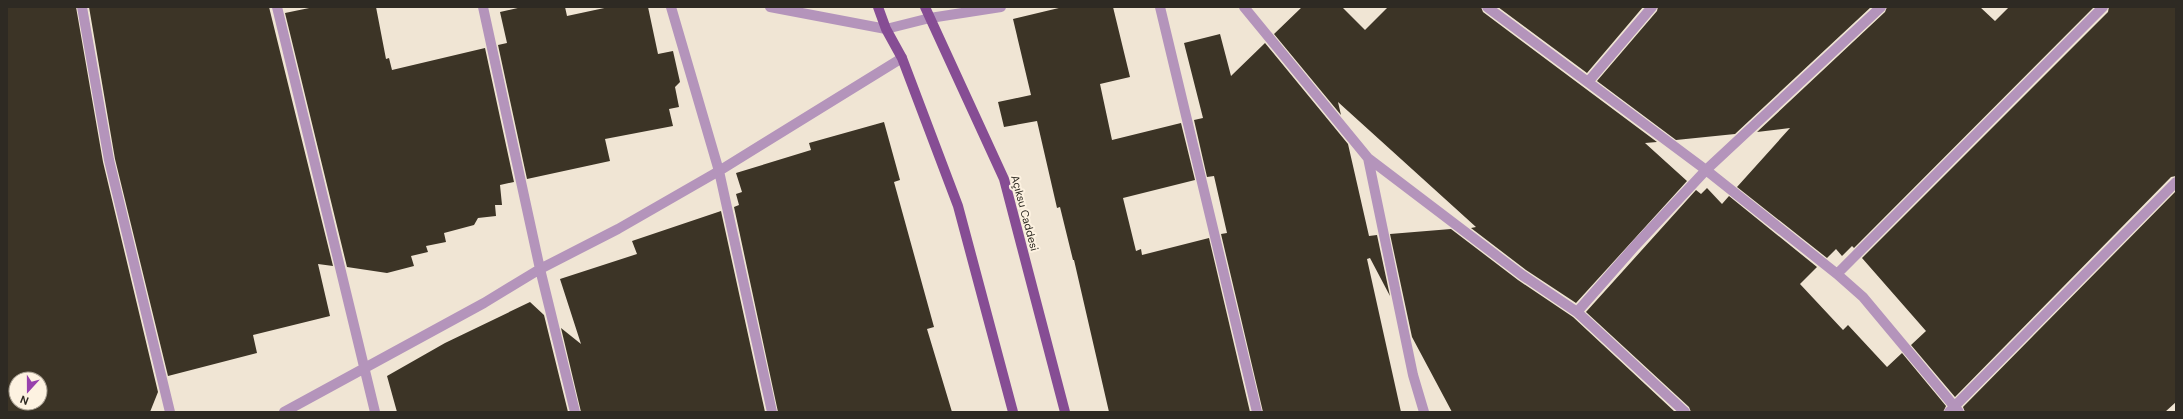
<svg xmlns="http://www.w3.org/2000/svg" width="2183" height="419" font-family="'DM Sans',sans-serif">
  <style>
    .building { fill: #3c3426; fill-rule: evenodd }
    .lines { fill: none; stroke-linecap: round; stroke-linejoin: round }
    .minor { stroke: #b494bb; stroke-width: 10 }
    .major { stroke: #864d94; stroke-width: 10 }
    .labels { text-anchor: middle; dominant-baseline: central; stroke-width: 4; stroke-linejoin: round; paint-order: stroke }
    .street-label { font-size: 11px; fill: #2e2a23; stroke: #fdf2e1 }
  </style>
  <rect width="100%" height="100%" fill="#f0e5d4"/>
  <path class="building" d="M 7,7 L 76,7 L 103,162 L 158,392 L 150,412 L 7,412 ZM 16,379 L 40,379 L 40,403 L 16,403 Z
    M 89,7 L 269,7 L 333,266 L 318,264 L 330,316 L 253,335 L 257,353 L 168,376 L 115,159 Z
    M 314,7 L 376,7 L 386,59 L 389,58 L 392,70 L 485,48 L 514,182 L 500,185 L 502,205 L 495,205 L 496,216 L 478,218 L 474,225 L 444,233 L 446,242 L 426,246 L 428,252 L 411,256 L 414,266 L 387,273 L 347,267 L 285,13 Z
    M 522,7 L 565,7 L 567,16 L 609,7 L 648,7 L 658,54 L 673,51 L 680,82 L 675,87 L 679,107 L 669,109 L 673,126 L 605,139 L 610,161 L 527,179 L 498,45 L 507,43 L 500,12 Z
    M 1063,7 L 1113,7 L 1130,77 L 1100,84 L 1112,140 L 1181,123 L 1195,180 L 1123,198 L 1136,251 L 1141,249 L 1142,255 L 1209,238 L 1250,412 L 1109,412 L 1074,260 L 1073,260 L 1060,207 L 1057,208 L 1037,121 L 1004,127 L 998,102 L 1031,95 L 1013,19 Z
    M 1302,7 L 1342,7 L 1365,30 L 1388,7 L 1481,7 L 1483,12 L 1657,142 L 1645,143 L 1687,181 L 1576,303 L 1526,270 L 1471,228 L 1476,227 L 1338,102 L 1341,115 L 1274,34 Z
    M 1498,7 L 1643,7 L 1587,73 Z
    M 1658,7 L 1871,7 L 1735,134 L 1676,140 L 1597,81 L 1657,11 Z
    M 1887,7 L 1980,7 L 1995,21 L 2009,7 L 2094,7 L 1854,248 L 1852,246 L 1842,256 L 1836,249 L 1827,258 L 1737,187 L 1790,128 L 1757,132 L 1885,12 Z
    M 2109,7 L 2176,7 L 2176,176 L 2171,177 L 1955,397 L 1911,345 L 1926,331 L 1862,258 L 2108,12 Z
    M 1220,34 L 1231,76 L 1265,43 L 1348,144 L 1369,236 L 1377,235 L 1390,296 L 1370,258 L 1367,259 L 1401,412 L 1263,412 L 1221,234 L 1227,233 L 1214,176 L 1207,177 L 1194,120 L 1203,118 L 1184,43 Z
    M 884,122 L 900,180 L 894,182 L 934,327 L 927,329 L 952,412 L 778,412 L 734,207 L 739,205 L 736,194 L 742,192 L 736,173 L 811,150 L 809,143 Z
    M 1707,188 L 1722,204 L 1729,196 L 1817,267 L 1800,284 L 1843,330 L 1848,325 L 1887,367 L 1902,353 L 1946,406 L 1943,412 L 1691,412 L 1689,407 L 1586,312 L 1696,190 L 1701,194 Z
    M 2176,191 L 2176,402 L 2165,412 L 1965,412 L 1963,407 Z
    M 721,211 L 765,412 L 581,412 L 561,328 L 581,344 L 560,279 L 637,254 L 632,241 Z
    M 1451,229 L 1518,280 L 1573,317 L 1675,412 L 1452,412 L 1412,337 L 1390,234 Z
    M 530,302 L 544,315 L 568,412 L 397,412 L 387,376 L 445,343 Z"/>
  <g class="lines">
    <path class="minor" d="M 82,7 L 109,160 L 170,412
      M 277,7 L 375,412
      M 483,7 L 540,269 L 575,412
      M 671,7 L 719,171 L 772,412
      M 770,7 L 886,29 L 930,18 L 1001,7
      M 1160,7 L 1257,412
      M 1244,7 L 1368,158 L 1522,275 L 1577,312 L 1685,412
      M 1487,7 L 1706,170 L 1837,274 L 1863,297 L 1959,412
      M 1588,82 L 1652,7
      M 1368,158 L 1413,375 L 1424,412
      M 1837,274 L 2103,7
      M 1577,312 L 1635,246 L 1706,170 L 1881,7
      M 284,412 L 484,303 L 540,269 L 618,229 L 719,171 L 902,58
      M 1949,412 L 2176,182"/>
    <path class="major" d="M 878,7 L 886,29 L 902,58 L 958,206 L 1013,412
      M 925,7 L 1004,179 L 1065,412"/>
  </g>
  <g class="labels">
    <g class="street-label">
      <text transform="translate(1025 213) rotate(75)">Açıksu Caddesi</text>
    </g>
  </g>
  <rect width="2183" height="419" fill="none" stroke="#2e2a23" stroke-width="16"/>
  <g transform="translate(28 391) rotate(201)"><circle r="19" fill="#fdf2e1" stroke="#aaa295"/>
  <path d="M0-3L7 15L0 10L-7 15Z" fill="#9841ad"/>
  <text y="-6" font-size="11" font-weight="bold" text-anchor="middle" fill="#2e2a23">N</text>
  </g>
</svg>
